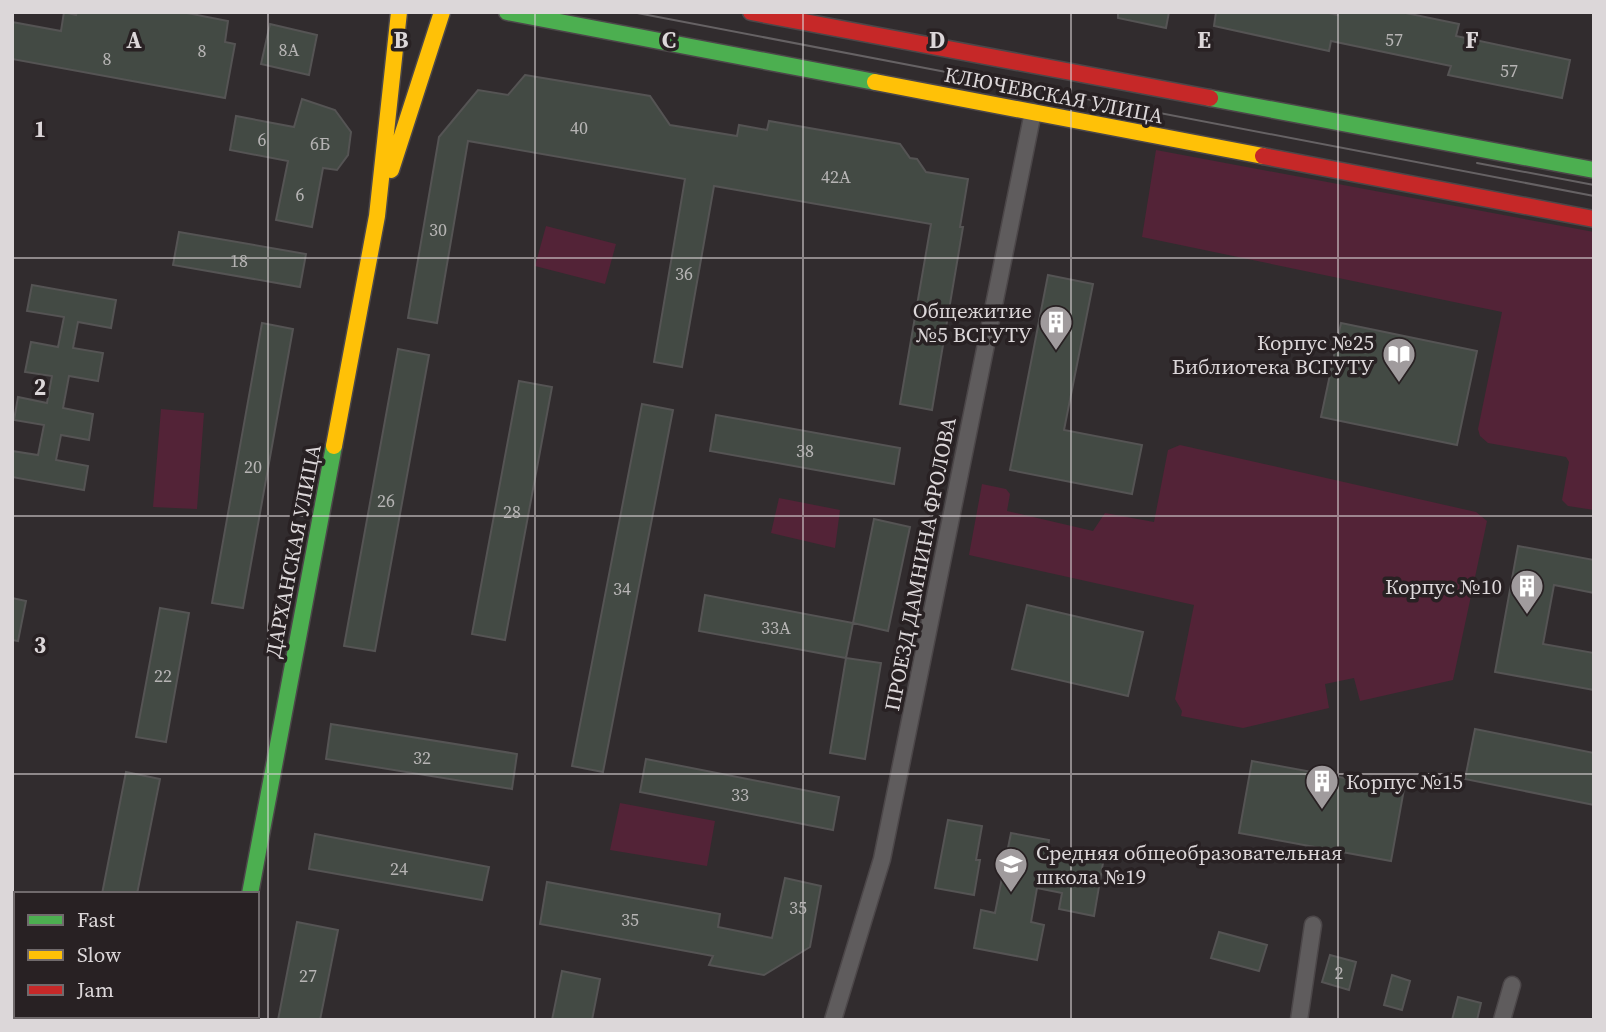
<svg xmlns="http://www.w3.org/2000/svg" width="1606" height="1032" font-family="'Source Serif 4',serif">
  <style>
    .green { fill: #532337 }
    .building { fill: #434a44; stroke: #555454; stroke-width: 2 }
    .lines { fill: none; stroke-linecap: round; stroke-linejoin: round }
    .street-casing { stroke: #4c4749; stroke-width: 19 }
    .fast-casing { stroke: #4c4749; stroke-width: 19 }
    .slow-casing { stroke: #4c4749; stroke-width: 19 }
    .jam-casing { stroke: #4c4749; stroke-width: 19 }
    .street { stroke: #5f5c5d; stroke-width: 16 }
    .fast { stroke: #4caf50; stroke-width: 16 }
    .slow { stroke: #ffc107; stroke-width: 16 }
    .jam { stroke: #c62828; stroke-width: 16 }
    .tram { stroke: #666264; stroke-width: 2 }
    .grid { fill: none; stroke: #dcd7d9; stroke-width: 2; stroke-opacity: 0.55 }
    .labels { text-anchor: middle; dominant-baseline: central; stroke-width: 7; stroke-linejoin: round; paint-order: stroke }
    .number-label { font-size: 18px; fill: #b6b4b4 }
    .street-label { font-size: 21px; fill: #dcd7d9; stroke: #282123 }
    .poi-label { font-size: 21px; fill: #dcd7d9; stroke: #282123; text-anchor: end }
    .grid-label { font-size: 23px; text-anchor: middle; font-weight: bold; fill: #dcd7d9; stroke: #282123; stroke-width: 7; stroke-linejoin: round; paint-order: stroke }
  </style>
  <rect width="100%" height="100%" fill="#312c2e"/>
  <path class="green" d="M 1156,150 L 1594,232 L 1594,510 L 1568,506 L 1562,500 L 1569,462 L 1566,457 L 1488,443 L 1480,436 L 1478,429 L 1502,312 L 1142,237 Z
    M 546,226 L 616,244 L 605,284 L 535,266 Z
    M 161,409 L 204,413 L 197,509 L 153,507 Z
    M 1180,445 L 1476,512 L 1487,521 L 1453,680 L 1360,701 L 1354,678 L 1325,684 L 1329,708 L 1243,728 L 1181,716 L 1182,711 L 1175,699 L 1194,605 L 969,555 L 982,484 L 1006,489 L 1010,494 L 1007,511 L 1093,531 L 1105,513 L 1154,522 L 1168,450 Z
    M 779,498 L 840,510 L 835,548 L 771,533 Z
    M 620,803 L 715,821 L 707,866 L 610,850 Z"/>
  <path class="building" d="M 64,12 L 76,15 L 77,12 L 182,12 L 228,21 L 225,42 L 235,44 L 225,98 L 12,59 L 12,22 L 61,31 Z
    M 1118,12 L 1169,12 L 1166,28 L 1118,18 Z
    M 1216,12 L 1325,12 L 1337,15 L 1337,12 L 1401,12 L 1459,24 L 1456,36 L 1570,60 L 1562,98 L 1448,75 L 1451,66 L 1331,41 L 1329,51 L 1214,26 Z
    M 270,24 L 317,35 L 309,75 L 261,64 Z
    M 525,75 L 650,96 L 670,125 L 737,136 L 739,125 L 767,130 L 769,121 L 900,144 L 910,158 L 917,159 L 926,172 L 968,179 L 960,227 L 963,227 L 932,410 L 900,404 L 931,224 L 714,186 L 682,367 L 654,362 L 685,179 L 468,141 L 437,323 L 408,318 L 439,137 L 478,90 L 508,95 Z
    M 302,99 L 335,110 L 351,132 L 348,155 L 337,170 L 323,168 L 312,227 L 276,220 L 288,161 L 230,150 L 236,116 L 294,127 Z
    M 179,232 L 306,254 L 300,287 L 173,265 Z
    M 1048,275 L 1093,284 L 1064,430 L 1142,445 L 1132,494 L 1010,470 Z
    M 32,285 L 116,300 L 111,328 L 78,322 L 73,348 L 103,353 L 98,381 L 69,376 L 63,408 L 93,414 L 89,440 L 61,435 L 56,460 L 88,466 L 84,490 L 12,477 L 12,451 L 38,455 L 44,425 L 14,420 L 18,397 L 47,403 L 52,376 L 25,372 L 31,342 L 58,347 L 64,317 L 27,311 Z
    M 262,323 L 293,329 L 243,608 L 212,603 Z
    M 1341,323 L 1477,351 L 1457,445 L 1321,417 Z
    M 398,349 L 429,355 L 375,651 L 344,646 Z
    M 519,381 L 552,387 L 505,640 L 472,634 Z
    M 642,404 L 673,410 L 603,772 L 572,766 Z
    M 716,415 L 900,448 L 894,484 L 710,451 Z
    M 874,519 L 910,527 L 888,631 L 853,623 Z
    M 1518,546 L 1594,560 L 1594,593 L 1554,585 L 1543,644 L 1594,653 L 1594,690 L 1495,672 Z
    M 705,595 L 853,623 L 846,658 L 699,631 Z
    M 12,598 L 26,601 L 18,641 L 12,640 Z
    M 1027,605 L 1143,632 L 1128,696 L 1012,669 Z
    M 160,608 L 189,613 L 166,742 L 136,737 Z
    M 846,658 L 881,663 L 865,759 L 830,753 Z
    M 331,724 L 517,754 L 512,789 L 326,759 Z
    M 1475,729 L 1594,753 L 1594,805 L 1465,779 Z
    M 646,759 L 839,797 L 833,830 L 640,792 Z
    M 1252,761 L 1404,789 L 1391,861 L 1239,833 Z
    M 126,772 L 160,779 L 137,894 L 102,894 Z
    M 948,820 L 982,826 L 976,860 L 980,860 L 974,895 L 935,888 Z
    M 1011,833 L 1049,840 L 1048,847 L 1104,857 L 1094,916 L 1059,909 L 1062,893 L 1037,888 L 1031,922 L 1044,925 L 1037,960 L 974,948 L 981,910 L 995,913 Z
    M 315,834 L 489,867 L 482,900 L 309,869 Z
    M 785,878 L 821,886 L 810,947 L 764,975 L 709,965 L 713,956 L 540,924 L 547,882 L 720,914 L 718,927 L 772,938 Z
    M 297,922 L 338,930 L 320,1020 L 278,1020 Z
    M 1219,932 L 1267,945 L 1259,971 L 1211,958 Z
    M 1330,955 L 1356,962 L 1349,990 L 1322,982 Z
    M 562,971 L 600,979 L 592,1020 L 552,1020 Z
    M 1392,975 L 1410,981 L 1402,1010 L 1384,1005 Z
    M 1458,997 L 1481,1003 L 1477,1020 L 1452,1020 Z"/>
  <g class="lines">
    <defs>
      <path id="street" d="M 833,1020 L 882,859 L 1033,112
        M 1299,1020 L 1313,925
        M 1502,1020 L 1512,985"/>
      <path id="fast" d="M 507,12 L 875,82
        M 1210,98 L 1594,170
        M 250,894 L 334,446"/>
      <path id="slow" d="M 875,82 L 1263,156
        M 391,170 L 442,12
        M 334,446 L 377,216 L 399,12"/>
      <path id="jam" d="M 751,12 L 1210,98
        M 1263,156 L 1594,219
        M 227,1016 L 227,1020"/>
    </defs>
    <use href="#street" class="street-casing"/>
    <use href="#fast" class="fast-casing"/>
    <use href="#slow" class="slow-casing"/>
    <use href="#jam" class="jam-casing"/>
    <use href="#street" class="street"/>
    <use href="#fast" class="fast"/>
    <use href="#slow" class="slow"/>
    <use href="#jam" class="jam"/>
    <path class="tram" d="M 632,12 L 1594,196
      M 1477,163 L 1594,185"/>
  </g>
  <path class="grid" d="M 268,12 L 268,1020M 535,12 L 535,1020M 803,12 L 803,1020M 1071,12 L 1071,1020M 1338,12 L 1338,1020M 12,258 L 1594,258M 12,516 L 1594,516M 12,774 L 1594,774"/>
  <defs>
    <symbol id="building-pin" viewBox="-11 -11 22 30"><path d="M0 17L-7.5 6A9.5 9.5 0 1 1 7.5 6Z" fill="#a09b9d" stroke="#282123"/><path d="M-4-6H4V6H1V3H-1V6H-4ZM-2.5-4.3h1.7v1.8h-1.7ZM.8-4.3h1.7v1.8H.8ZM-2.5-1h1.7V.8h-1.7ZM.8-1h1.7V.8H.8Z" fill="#fff"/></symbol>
    <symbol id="library-pin" viewBox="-11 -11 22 30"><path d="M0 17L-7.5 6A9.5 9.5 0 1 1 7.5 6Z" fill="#a09b9d" stroke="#282123"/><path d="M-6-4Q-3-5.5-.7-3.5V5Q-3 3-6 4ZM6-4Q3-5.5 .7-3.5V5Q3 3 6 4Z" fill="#fff"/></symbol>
    <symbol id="school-pin" viewBox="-11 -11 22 30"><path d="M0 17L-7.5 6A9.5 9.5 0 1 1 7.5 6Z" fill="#a09b9d" stroke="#282123"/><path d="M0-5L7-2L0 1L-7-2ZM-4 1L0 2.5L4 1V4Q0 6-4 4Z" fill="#fff"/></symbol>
  </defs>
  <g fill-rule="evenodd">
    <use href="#building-pin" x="1037" y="303" width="38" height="52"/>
    <use href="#library-pin" x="1380" y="335" width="38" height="52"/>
    <use href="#building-pin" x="1508" y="567" width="38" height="52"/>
    <use href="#building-pin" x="1303" y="762" width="38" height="52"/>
    <use href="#school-pin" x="992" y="845" width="38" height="52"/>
  </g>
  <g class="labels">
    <g class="number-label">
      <text x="1394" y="39">57</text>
      <text x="289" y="49">8А</text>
      <text x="202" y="50">8</text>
      <text x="107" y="58">8</text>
      <text x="1509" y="70">57</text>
      <text x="579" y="127">40</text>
      <text x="262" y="139">6</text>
      <text x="320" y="143">6Б</text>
      <text x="836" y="176">42А</text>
      <text x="300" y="194">6</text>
      <text x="438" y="229">30</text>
      <text x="239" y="260">18</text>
      <text x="684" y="273">36</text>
      <text x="805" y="450">38</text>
      <text x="253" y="466">20</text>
      <text x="386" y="500">26</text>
      <text x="512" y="511">28</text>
      <text x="622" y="588">34</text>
      <text x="776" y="627">33А</text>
      <text x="163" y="675">22</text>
      <text x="422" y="757">32</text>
      <text x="740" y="794">33</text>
      <text x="399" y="868">24</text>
      <text x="798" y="907">35</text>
      <text x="630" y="919">35</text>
      <text x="1339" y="972">2</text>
      <text x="308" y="975">27</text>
    </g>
    <g class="street-label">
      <text transform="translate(1054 95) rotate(11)">КЛЮЧЕВСКАЯ УЛИЦА</text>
      <text transform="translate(293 551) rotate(-79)">ДАРХАНСКАЯ УЛИЦА</text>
      <text transform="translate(920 564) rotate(-79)">ПРОЕЗД ДАМНИНА ФРОЛОВА</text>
    </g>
    <g class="poi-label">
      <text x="1032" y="310">Общежитие<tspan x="1032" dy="24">№5 ВСГУТУ</tspan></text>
      <text x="1374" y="342">Корпус №25<tspan x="1374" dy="24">Библиотека ВСГУТУ</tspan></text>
      <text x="1502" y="586">Корпус №10</text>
      <text x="1346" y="781" text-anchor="start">Корпус №15</text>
      <text x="1036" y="852" text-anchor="start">Средняя общеобразовательная<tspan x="1036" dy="24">школа №19</tspan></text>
    </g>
  </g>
  <g class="grid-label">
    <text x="134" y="48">A</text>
    <text x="401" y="48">B</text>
    <text x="669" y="48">C</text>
    <text x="937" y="48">D</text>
    <text x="1204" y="48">E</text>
    <text x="1472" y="48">F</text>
    <text x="40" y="137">1</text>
    <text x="40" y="395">2</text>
    <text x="40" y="653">3</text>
  </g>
  <rect width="1606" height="1032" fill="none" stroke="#dcd7d9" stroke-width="28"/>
  <rect x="14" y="892" width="245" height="126" fill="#282123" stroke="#706a6c" stroke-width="2"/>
  <rect x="28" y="915" width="35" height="10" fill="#4caf50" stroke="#706a6c" stroke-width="2"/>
  <text x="77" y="927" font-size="21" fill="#dcd7d9">Fast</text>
  <rect x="28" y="950" width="35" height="10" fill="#ffc107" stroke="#706a6c" stroke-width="2"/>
  <text x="77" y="962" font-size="21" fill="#dcd7d9">Slow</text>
  <rect x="28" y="985" width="35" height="10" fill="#c62828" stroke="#706a6c" stroke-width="2"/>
  <text x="77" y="997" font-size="21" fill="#dcd7d9">Jam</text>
</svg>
